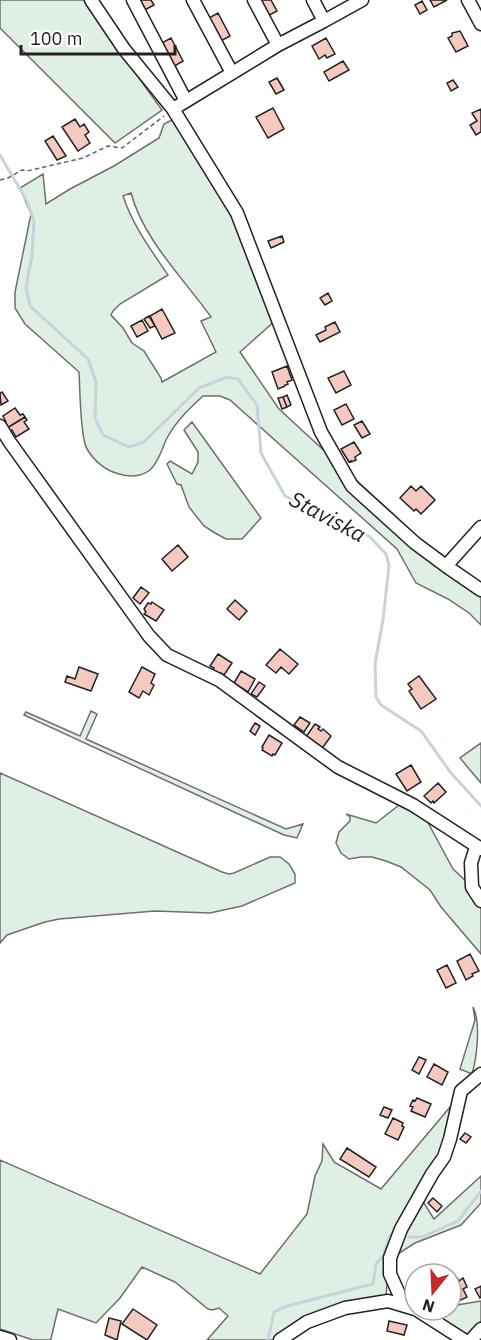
<svg xmlns="http://www.w3.org/2000/svg" width="481" height="1340" font-family="'IBM Plex Sans',sans-serif">
  <style>
    .green { fill: #e0efe3; stroke: #6f6f6f; stroke-width: 1.5; fill-rule: evenodd }
    .lines { fill: none; stroke-linecap: round; stroke-linejoin: round }
    .stream { stroke: #c7d3dd; stroke-width: 3 }
    .building { fill: #f3c9c0; stroke: #222; stroke-width: 1.5 }
    .minor-casing { stroke: #222; stroke-width: 15 }
    .path { stroke: #646464; stroke-width: 1.5; stroke-dasharray: 4.5 3; stroke-linecap: butt }
    .minor { stroke: #fff; stroke-width: 12 }
    .labels { text-anchor: middle; dominant-baseline: central; stroke-width: 4.5; stroke-linejoin: round; paint-order: stroke }
    .water-label { font-size: 22px; font-style: italic; fill: #222; stroke: #fff }
  </style>
  <rect width="100%" height="100%" fill="#fff"/>
  <path class="green" d="M 0,0 L 86,0 L 121,53 L 162,110 L 115,143 L 0,28 Z
    M 174,119 L 238,224 L 276,320 L 240,352 L 279,409 L 445,562 L 481,590 L 481,625 L 469,613 L 448,599 L 416,583 L 397,549 L 230,400 L 220,396 L 203,396 C 189,409 176,421 167,438 C 162,448 159,462 150,470 C 141,477 130,477 119,474 C 106,471 94,461 87,449 C 80,438 80,387 79,372 L 25,324 L 15,308 L 15,292 L 31,214 L 20,188 L 43,174 L 46,204 L 70,189 L 114,166 L 159,138 L 164,124 ZM 131,193 C 143,239 184,279 211,317 L 201,321 L 216,352 L 162,382 L 161,378 L 144,351 L 132,343 L 123,328 L 111,315 L 113,311 L 120,304 L 168,275 C 151,250 133,226 123,196 Z
    M 192,422 L 261,518 L 242,539 L 226,539 L 215,533 L 204,526 L 189,507 L 181,485 L 177,484 L 167,464 L 170,461 L 192,474 L 198,462 L 198,452 L 184,430 Z
    M 91,711 L 97,714 L 86,739 L 286,829 L 303,824 L 297,838 L 284,835 L 24,715 L 26,712 L 80,736 Z
    M 481,743 L 481,783 L 460,758 Z
    M 0,773 L 222,872 L 229,874 L 234,873 L 270,857 L 280,857 L 289,864 L 295,874 L 295,883 L 242,906 L 210,913 L 155,911 L 59,919 L 45,922 L 7,935 L 0,943 Z
    M 403,802 L 427,821 L 453,869 L 469,884 L 481,905 L 481,954 L 441,907 L 430,890 L 401,867 L 386,861 L 372,857 L 361,857 L 349,859 L 341,853 L 336,843 L 339,832 L 350,821 L 350,817 L 346,814 L 376,823 Z
    M 473,1007 C 481,1022 477,1057 472,1074 L 460,1069 L 475,1020 Z
    M 456,1100 L 450,1132 L 422,1200 L 434,1219 L 481,1176 L 481,1203 L 461,1225 L 415,1243 L 393,1257 L 388,1273 L 386,1296 L 306,1318 L 273,1340 L 207,1340 L 228,1316 L 219,1308 L 212,1310 L 208,1309 L 175,1282 L 142,1267 L 120,1298 L 96,1323 L 58,1309 L 51,1339 L 49,1340 L 33,1340 L 0,1329 L 0,1160 L 260,1274 L 307,1214 L 315,1176 L 322,1161 L 323,1144 L 334,1162 L 381,1189 Z
    M 481,1301 L 481,1321 L 467,1337 L 429,1310 L 451,1310 L 451,1306 Z"/>
  <g class="lines">
    <path class="stream" d="M 0,155 L 27,201 L 34,221 L 32,256 L 26,287 L 30,306 L 88,359 L 96,382 L 95,418 L 103,435 L 129,447 L 144,442 L 199,388 L 227,377 L 238,379 L 257,405 L 261,453 L 285,496 L 369,536 L 386,554 L 389,565 L 383,620 L 375,664 L 376,697 L 381,705 L 421,731 L 451,773 L 481,806
      M 409,1237 L 422,1237 L 458,1221 L 481,1191
      M 268,1340 L 274,1312 L 287,1306 L 373,1284 L 376,1264 L 383,1256 L 389,1238 L 392,1233"/>
  </g>
  <path class="building" d="M 137,0 L 151,0 L 154,5 L 143,11 Z
    M 257,0 L 271,0 L 277,11 L 266,17 Z
    M 430,0 L 447,0 L 434,7 Z
    M 422,1 L 427,10 L 420,14 L 415,5 Z
    M 218,13 L 230,36 L 219,42 L 207,19 Z
    M 460,31 L 468,46 L 456,52 L 448,38 L 452,36 L 452,33 Z
    M 171,38 L 183,61 L 173,67 L 160,44 Z
    M 326,38 L 335,54 L 327,58 L 325,55 L 319,59 L 312,46 Z
    M 343,61 L 349,70 L 329,81 L 324,72 Z
    M 277,78 L 284,90 L 276,94 L 269,82 Z
    M 453,80 L 458,87 L 451,91 L 447,83 Z
    M 273,108 L 284,129 L 268,138 L 256,117 Z
    M 481,109 L 481,132 L 476,135 L 470,125 L 477,121 L 472,113 Z
    M 75,119 L 80,127 L 84,124 L 89,132 L 85,135 L 90,143 L 78,151 L 62,127 Z
    M 53,136 L 66,156 L 57,160 L 45,141 Z
    M 282,236 L 284,242 L 271,248 L 268,241 Z
    M 328,293 L 332,301 L 325,305 L 320,298 Z
    M 162,309 L 175,333 L 162,339 L 150,316 Z
    M 149,316 L 155,326 L 150,328 L 144,319 Z
    M 142,320 L 148,331 L 137,337 L 131,326 Z
    M 335,322 L 340,332 L 320,342 L 316,335 L 326,330 L 325,327 Z
    M 287,366 L 292,380 L 287,382 L 288,384 L 285,385 L 285,386 L 278,389 L 272,372 Z
    M 344,371 L 351,385 L 336,393 L 328,378 Z
    M 2,392 L 8,401 L 1,405 L 0,393 Z
    M 287,395 L 291,405 L 287,407 L 283,397 Z
    M 283,397 L 287,407 L 282,409 L 278,398 Z
    M 346,404 L 354,419 L 342,425 L 334,410 Z
    M 15,408 L 20,415 L 23,414 L 25,417 L 7,428 L 4,423 L 6,422 L 3,416 Z
    M 25,417 L 27,420 L 24,422 L 29,429 L 16,437 L 12,430 L 9,432 L 7,428 Z
    M 362,421 L 370,434 L 362,438 L 354,425 Z
    M 354,442 L 361,453 L 355,457 L 356,460 L 351,462 L 351,461 L 349,462 L 341,449 Z
    M 411,486 L 416,491 L 421,486 L 435,500 L 421,514 L 416,509 L 414,511 L 400,498 Z
    M 178,545 L 188,557 L 172,571 L 162,559 Z
    M 141,587 L 149,593 L 140,604 L 133,598 Z
    M 235,600 L 247,611 L 239,620 L 227,609 Z
    M 152,602 L 164,610 L 156,621 L 144,614 L 146,612 L 144,609 L 148,603 L 151,604 Z
    M 280,649 L 298,664 L 289,674 L 281,667 L 276,673 L 266,665 Z
    M 218,654 L 232,663 L 224,675 L 221,673 L 219,676 L 212,671 L 214,668 L 210,666 Z
    M 79,667 L 98,674 L 91,691 L 65,682 L 67,676 L 75,679 Z
    M 142,667 L 155,674 L 151,683 L 154,685 L 149,695 L 143,691 L 139,698 L 129,692 Z
    M 241,671 L 255,679 L 248,692 L 234,683 Z
    M 419,676 L 436,699 L 421,709 L 409,691 L 412,689 L 408,684 Z
    M 259,682 L 265,686 L 257,697 L 251,694 Z
    M 300,717 L 310,723 L 304,732 L 294,725 Z
    M 255,723 L 260,726 L 255,735 L 250,731 Z
    M 315,724 L 320,727 L 318,729 L 321,731 L 323,729 L 331,736 L 321,750 L 305,738 Z
    M 269,735 L 282,743 L 275,755 L 273,754 L 272,756 L 262,750 L 263,748 L 262,747 Z
    M 411,765 L 421,782 L 407,791 L 396,774 Z
    M 438,783 L 446,792 L 434,803 L 433,801 L 431,803 L 424,796 Z
    M 470,954 L 479,971 L 472,974 L 473,976 L 466,980 L 457,961 Z
    M 447,965 L 456,983 L 446,988 L 437,970 Z
    M 419,1057 L 426,1060 L 419,1074 L 412,1070 Z
    M 434,1064 L 448,1072 L 442,1085 L 427,1077 Z
    M 417,1098 L 431,1104 L 425,1117 L 411,1111 L 413,1107 L 410,1106 L 413,1100 L 415,1101 Z
    M 384,1107 L 392,1110 L 388,1118 L 380,1115 Z
    M 393,1118 L 403,1123 L 402,1126 L 404,1127 L 398,1140 L 385,1134 Z
    M 465,1133 L 471,1137 L 466,1143 L 460,1139 Z
    M 347,1148 L 376,1167 L 369,1177 L 340,1159 Z
    M 433,1198 L 442,1206 L 437,1212 L 428,1203 Z
    M 463,1278 L 467,1287 L 463,1289 L 467,1297 L 459,1301 L 458,1298 L 456,1299 L 455,1297 L 451,1299 L 451,1283 L 458,1279 L 459,1281 Z
    M 481,1286 L 481,1297 L 480,1298 L 475,1289 Z
    M 133,1309 L 157,1325 L 147,1340 L 122,1324 Z
    M 109,1318 L 121,1321 L 117,1340 L 105,1335 Z
    M 389,1321 L 407,1325 L 404,1335 L 387,1331 Z"/>
  <g class="lines">
    <defs>
      <path id="minor" d="M 91,0 L 124,49 L 173,109 L 278,45 L 324,21 L 362,0
        M 133,0 L 186,101
        M 193,0 L 232,73
        M 254,0 L 278,45
        M 313,0 L 324,21
        M 468,0 L 481,24
        M 173,109 L 237,213 L 321,432 L 352,486 L 415,543 L 446,566 L 481,590
        M 0,426 L 9,441 L 149,636 L 167,655 L 219,680 L 338,767 L 413,805 L 481,849
        M 446,566 L 481,527
        M 476,847 L 471,863 L 472,887 L 481,901
        M 404,1305 L 390,1274 L 390,1258 L 401,1229 L 432,1174 L 444,1157 L 450,1139 L 461,1091 L 481,1074
        M 417,1310 L 464,1340
        M 0,1337 L 10,1340
        M 280,1340 L 307,1322 L 345,1308 L 388,1301 L 415,1309
        M 471,1340 L 481,1329"/>
    </defs>
    <use href="#minor" class="minor-casing"/>
    <path class="path" d="M 0,180 L 8,178 L 22,170 L 27,171 L 83,158 L 108,146 L 122,148 L 164,116"/>
    <use href="#minor" class="minor"/>
  </g>
  <g class="labels">
    <g class="water-label">
      <text transform="translate(328 516) rotate(28)">Staviska</text>
    </g>
  </g>
  <g transform="translate(433 1292) rotate(198)"><circle r="28" fill="#ffffff" stroke="#a7a7a7" stroke-width="1.5"/>
  <path d="M0-4.5L10 22L0 15L-10 22Z" fill="#c62828"/>
  <text y="-9" font-size="16" font-weight="bold" text-anchor="middle" fill="#222222">N</text>
  </g>
  <path d="M21 45v9h154v-9" fill="none" stroke="#222222" stroke-width="3"/>
  <text x="30" y="45" font-size="18" fill="#222222" stroke="#ffffff" stroke-width="4.5" paint-order="stroke">100 m</text>
</svg>
